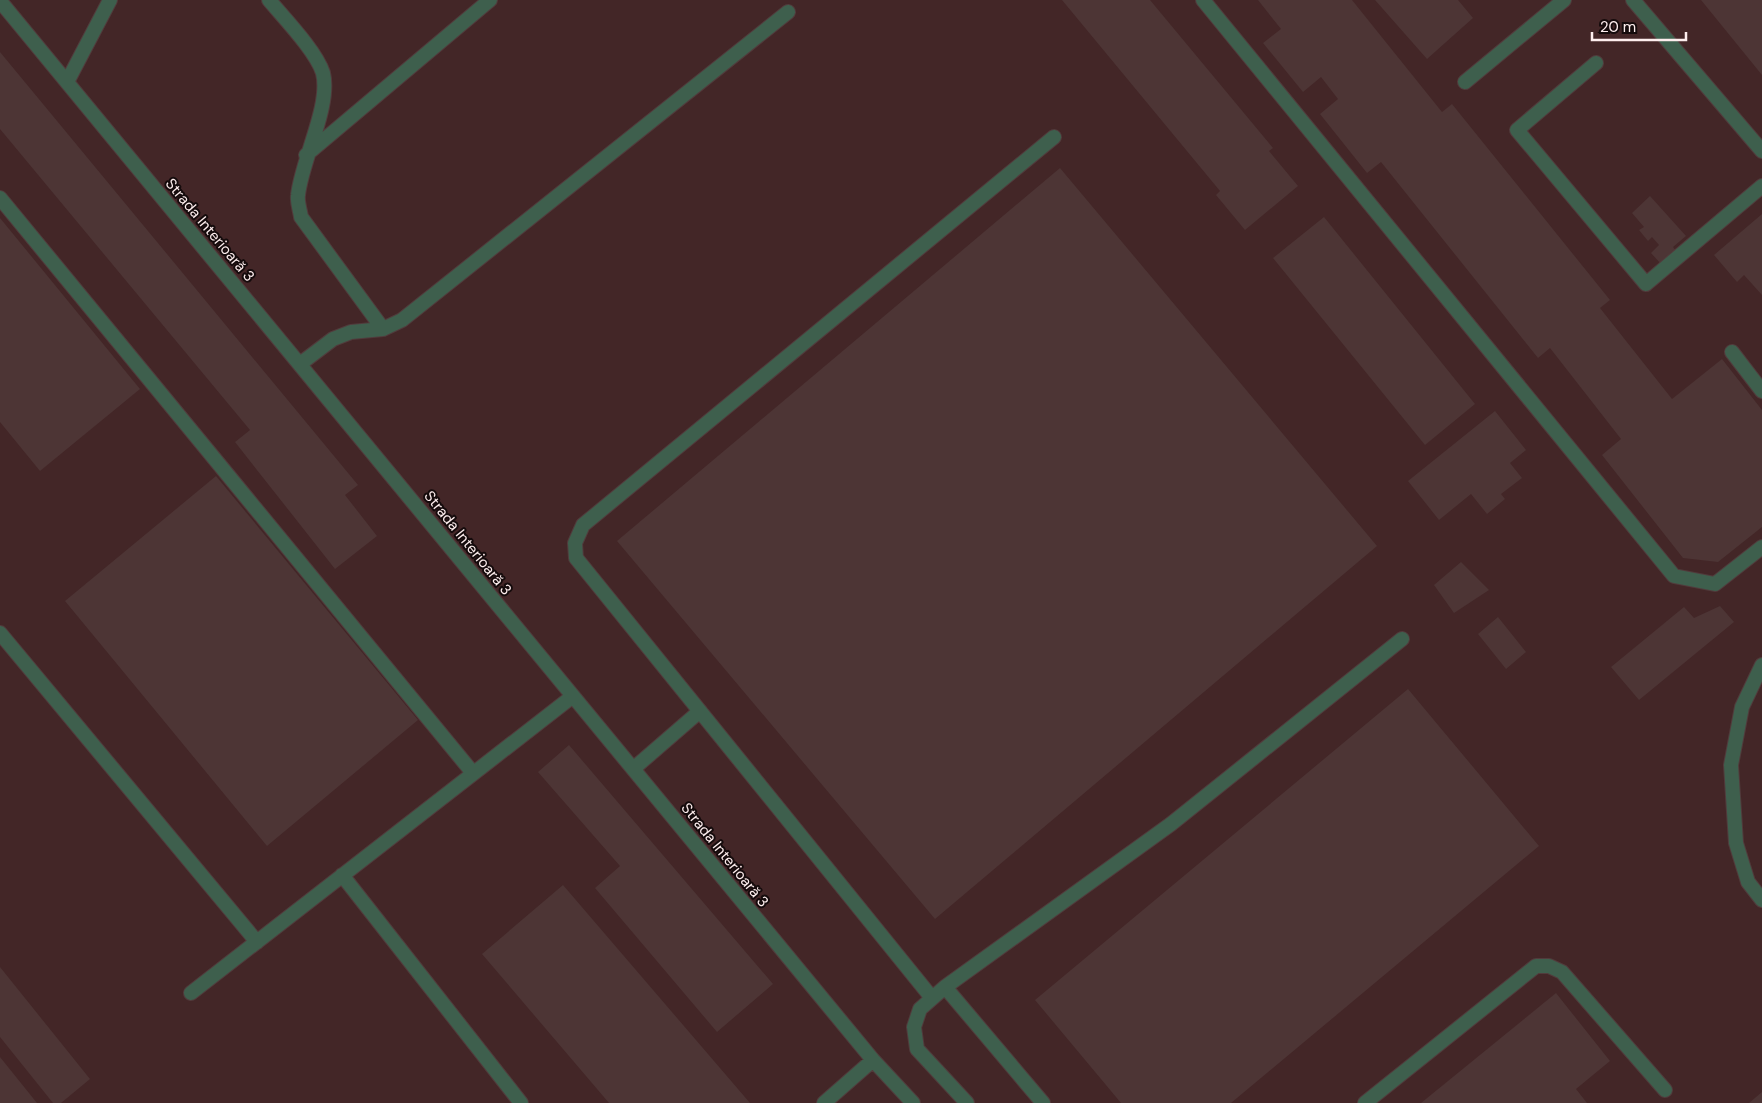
<svg xmlns="http://www.w3.org/2000/svg" width="1762" height="1103" font-family="'DM Sans',sans-serif">
  <style>
    .built { fill: #432627 }
    .building { fill: #4d3535 }
    .lines { fill: none; stroke-linecap: round; stroke-linejoin: round }
    .lane-casing { stroke: #513b3c; stroke-width: 16 }
    .lane { stroke: #3e5f4d; stroke-width: 14 }
    .labels { text-anchor: middle; dominant-baseline: central; stroke-width: 4; stroke-linejoin: round; paint-order: stroke }
    .street-label { font-size: 15px; fill: #feeeee; stroke: #150b0c }
  </style>
  <rect width="100%" height="100%" fill="#351e1f"/>
  <path class="built" d="M 0,0 L 1762,0 L 1762,1103 L 0,1103 Z"/>
  <path class="building" d="M 1062,0 L 1150,0 L 1273,148 L 1269,151 L 1298,186 L 1245,230 L 1216,195 L 1220,191 Z
    M 1258,0 L 1352,0 L 1442,112 L 1452,104 L 1610,300 L 1600,308 L 1672,399 L 1722,359 L 1762,410 L 1762,527 L 1718,562 L 1683,558 L 1602,455 L 1621,439 L 1550,348 L 1538,358 L 1381,162 L 1367,173 L 1320,114 L 1338,99 L 1321,77 L 1303,92 L 1263,43 L 1281,29 Z
    M 1375,0 L 1458,0 L 1473,18 L 1427,59 Z
    M 1701,0 L 1762,0 L 1762,75 Z
    M 0,52 L 358,485 L 345,495 L 377,536 L 335,569 L 235,442 L 250,430 L 0,129 Z
    M 1060,168 L 1377,546 L 935,919 L 617,541 Z
    M 1650,196 L 1686,236 L 1673,247 L 1676,251 L 1661,264 L 1651,253 L 1659,245 L 1652,237 L 1648,241 L 1639,230 L 1644,227 L 1632,213 Z
    M 1762,214 L 1762,295 L 1744,275 L 1737,282 L 1714,255 Z
    M 1324,217 L 1475,404 L 1425,445 L 1273,258 Z
    M 0,218 L 140,389 L 40,471 L 0,422 Z
    M 1495,411 L 1526,450 L 1510,463 L 1522,478 L 1501,494 L 1505,499 L 1487,514 L 1471,494 L 1439,520 L 1408,481 Z
    M 216,476 L 418,720 L 267,846 L 65,601 Z
    M 1461,562 L 1489,590 L 1454,613 L 1434,585 Z
    M 1720,606 L 1734,622 L 1639,700 L 1611,667 L 1684,607 L 1694,618 Z
    M 1498,617 L 1526,652 L 1506,669 L 1478,634 Z
    M 1408,689 L 1539,846 L 1231,1103 L 1121,1103 L 1035,1000 Z
    M 569,745 L 773,984 L 717,1032 L 595,888 L 620,866 L 538,772 Z
    M 563,885 L 750,1103 L 609,1103 L 482,954 Z
    M 0,967 L 90,1079 L 61,1103 L 53,1103 L 0,1037 Z
    M 1556,993 L 1610,1061 L 1576,1089 L 1587,1103 L 1421,1103 Z
    M 0,1057 L 37,1103 L 0,1103 Z
    M 1762,1092 L 1762,1103 L 1749,1103 Z"/>
  <g class="lines">
    <defs>
      <path id="lane" d="M 269,0 C 284,18 316,51 323,73 C 331,106 302,159 298,195 C 297,202 300,210 301,217 L 383,329
        M 1203,0 L 1674,576 L 1715,584 L 1762,547
        M 1633,0 L 1762,151
        M 0,1 L 873,1060 L 913,1103
        M 1596,63 L 1517,130 L 1646,284 L 1762,186
        M 67,82 L 110,0
        M 1465,82 L 1564,0
        M 306,155 L 490,0
        M 0,198 L 473,773
        M 1732,352 L 1762,391
        M 300,364 L 333,339 L 351,332 L 383,329 L 402,320 L 788,12
        M 0,633 L 257,942
        M 1762,665 L 1742,707 L 1731,765 L 1736,843 L 1748,882 L 1762,900
        M 633,769 L 700,711
        M 342,875 L 521,1103
        M 945,987 L 1043,1103
        M 191,993 L 573,696
        M 932,998 L 576,558 L 575,543 L 583,525 L 1054,137
        M 824,1103 L 873,1060
        M 967,1103 L 917,1049 L 914,1027 L 920,1009 L 945,987 L 1171,824 L 1402,639
        M 1365,1103 L 1536,966 L 1549,966 L 1562,972 L 1665,1090"/>
    </defs>
    <use href="#lane" class="lane-casing"/>
    <use href="#lane" class="lane"/>
  </g>
  <g class="labels">
    <g class="street-label">
      <text transform="translate(210 230) rotate(50)">Strada Interioară 3</text>
      <text transform="translate(468 543) rotate(51)">Strada Interioară 3</text>
      <text transform="translate(725 855) rotate(51)">Strada Interioară 3</text>
    </g>
  </g>
  <path d="M1592 32v8h94v-8" fill="none" stroke="#feeeee" stroke-width="2.5"/>
  <text x="1600" y="32" font-size="15" fill="#feeeee" stroke="#150b0c" stroke-width="4" paint-order="stroke">20 m</text>
</svg>
